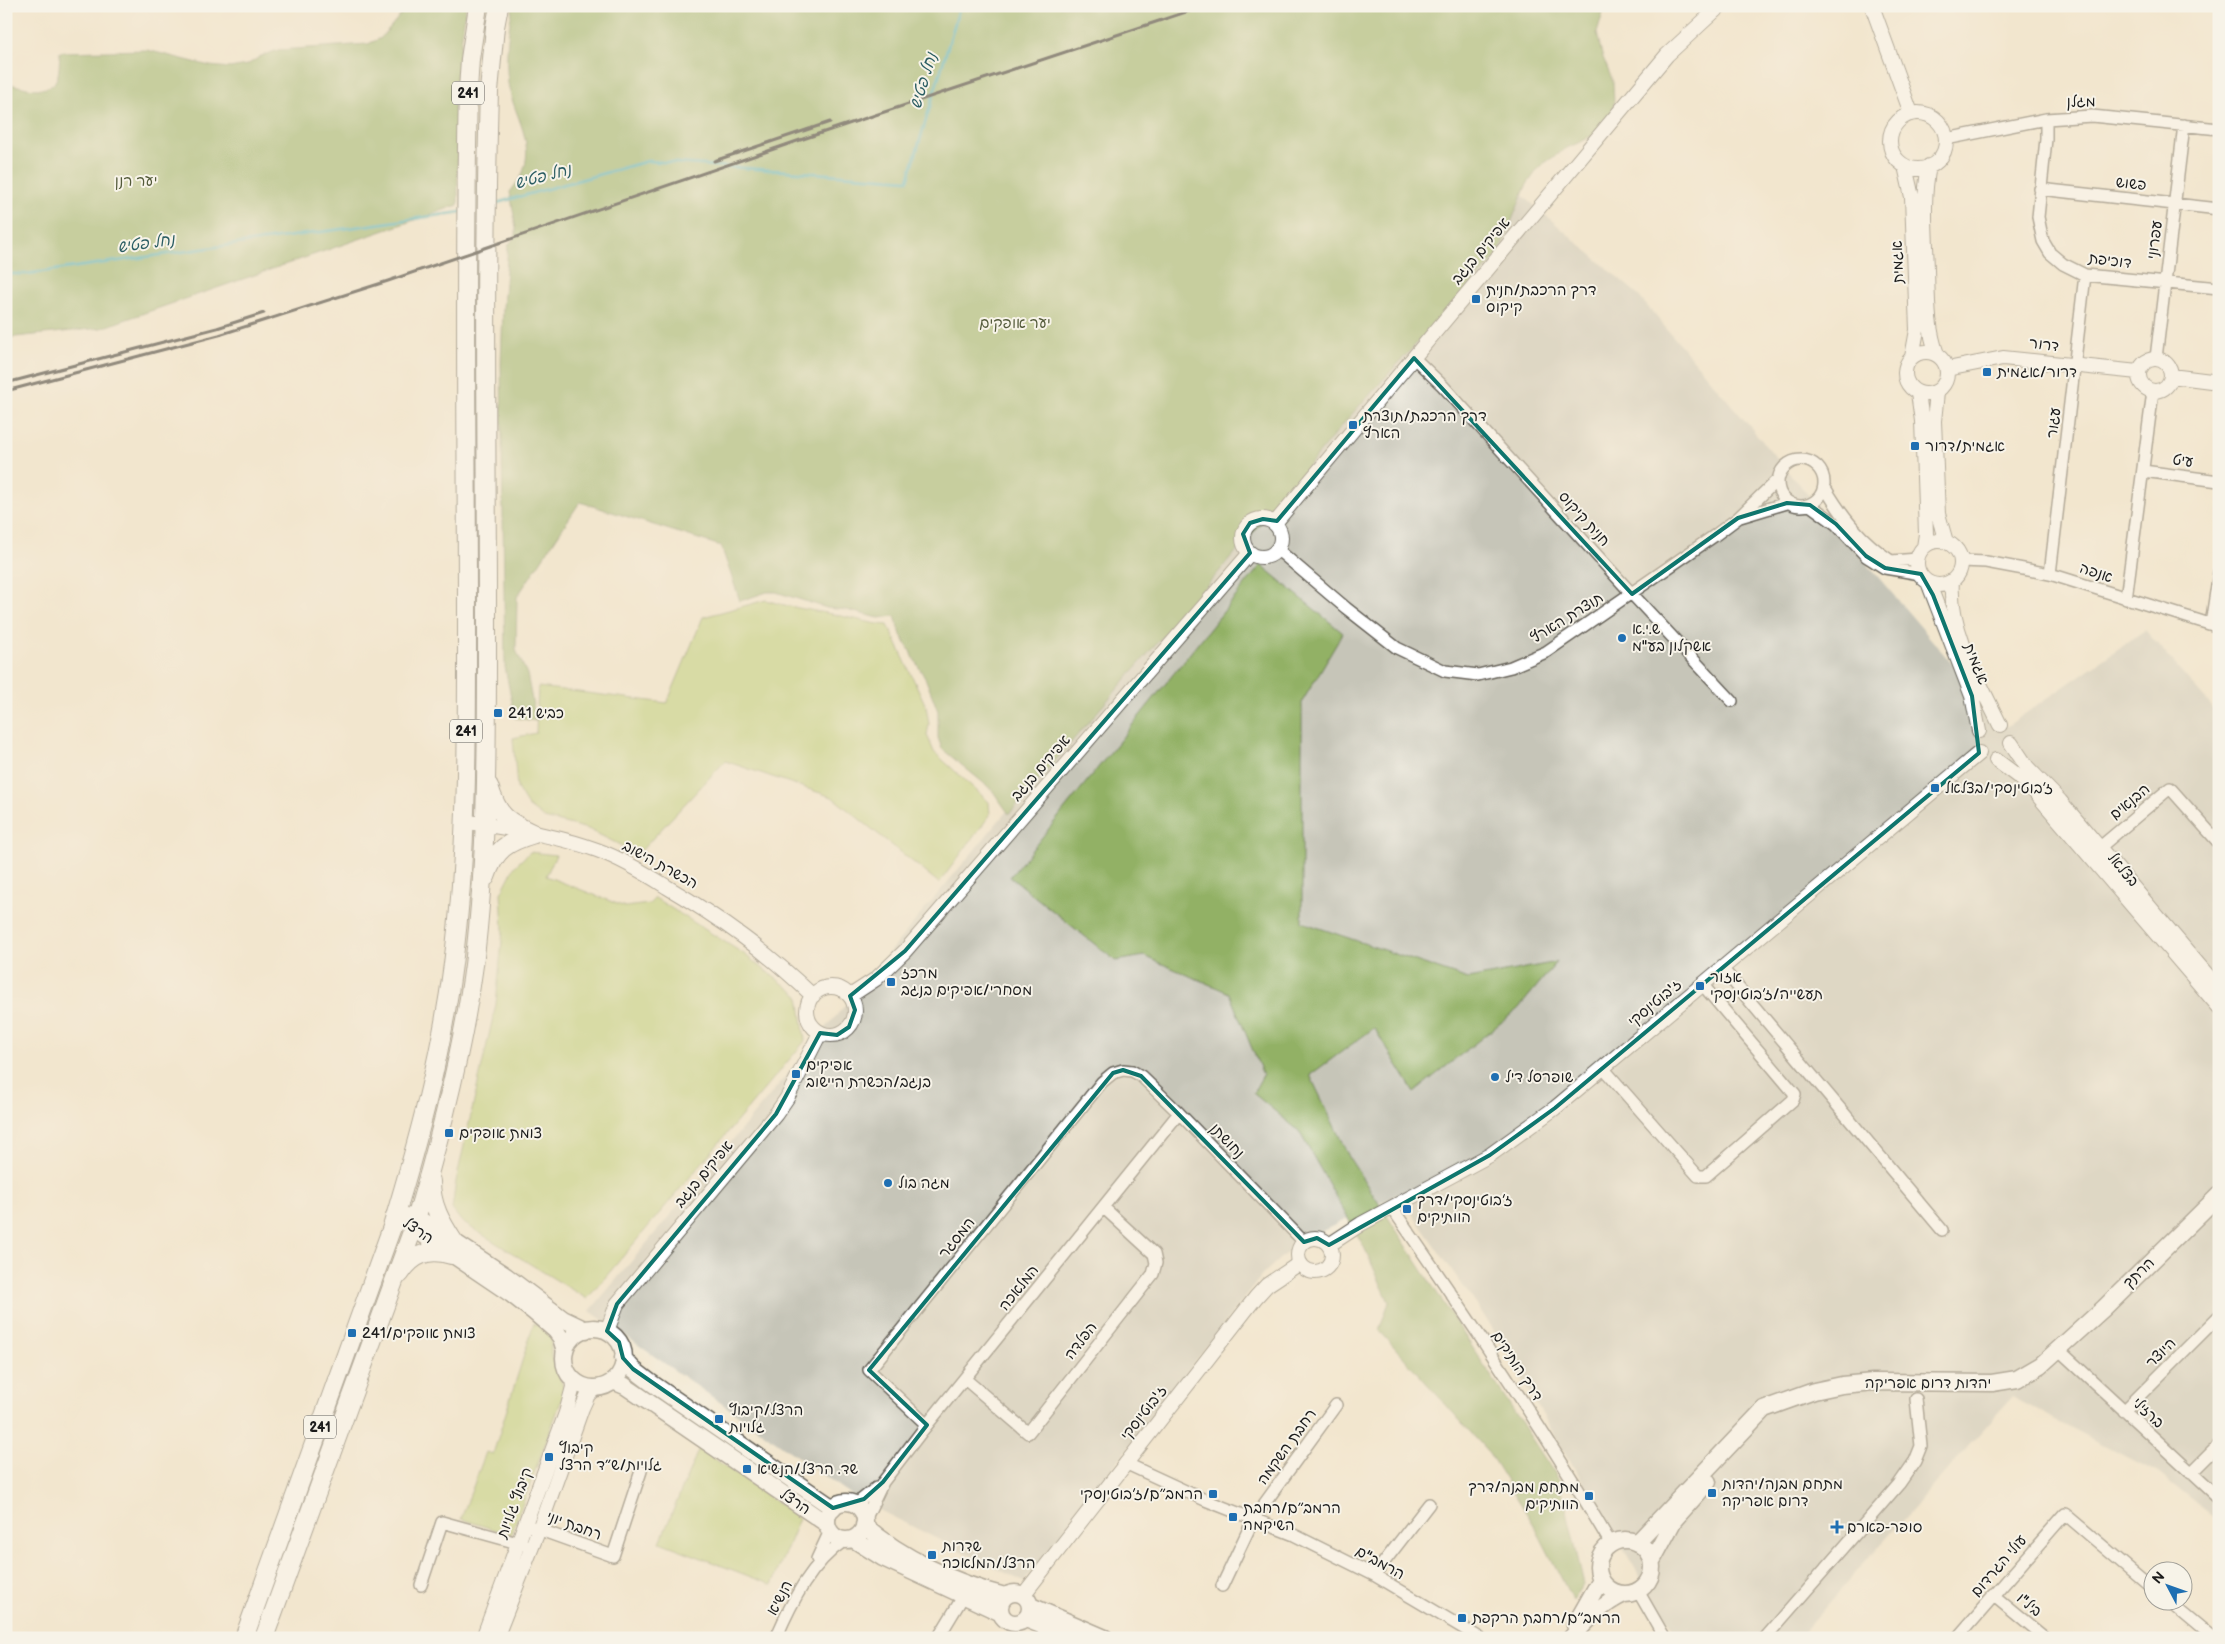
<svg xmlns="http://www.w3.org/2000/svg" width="2225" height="1644" font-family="'Balsamiq Sans','Playpen Sans Hebrew',sans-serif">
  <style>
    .industrial { fill: #c6c5b8 }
    .green { fill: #b8ce73; stroke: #6a7548 }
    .forest { fill: #92b165; stroke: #576640 }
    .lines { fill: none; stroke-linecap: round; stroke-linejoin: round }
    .stream { stroke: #3dadb9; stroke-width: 3 }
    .minor-casing { stroke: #67635a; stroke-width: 14 }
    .tertiary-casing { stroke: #67635a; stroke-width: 16 }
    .secondary-casing { stroke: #67635a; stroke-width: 19 }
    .primary-casing { stroke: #67635a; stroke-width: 20 }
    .minor { stroke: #fff; stroke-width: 11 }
    .tertiary { stroke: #fff; stroke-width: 14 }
    .secondary { stroke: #fff; stroke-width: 16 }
    .primary { stroke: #fff; stroke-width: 18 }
    .rail { stroke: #1c1c1c; stroke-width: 3 }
    .marked { fill: none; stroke: #0f766e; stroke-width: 4; stroke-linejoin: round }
    .poi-dot { fill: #1f6fb2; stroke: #f7f3e8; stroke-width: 2 }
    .labels { text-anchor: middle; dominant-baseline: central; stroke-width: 4; stroke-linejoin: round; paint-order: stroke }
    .shield { fill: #f7f3e8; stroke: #5e5c59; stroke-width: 1 }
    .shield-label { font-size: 14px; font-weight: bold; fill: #1c1c1c }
    .street-label { font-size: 15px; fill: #1c1c1c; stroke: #f7f3e8 }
    .park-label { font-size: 15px; fill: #535a3a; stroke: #f7f3e8 }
    .poi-label { font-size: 15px; fill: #1c1c1c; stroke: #f7f3e8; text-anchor: start }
    .water-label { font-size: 16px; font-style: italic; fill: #2b5d63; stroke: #f7f3e8 }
  </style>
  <rect width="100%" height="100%" fill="#f7f3e8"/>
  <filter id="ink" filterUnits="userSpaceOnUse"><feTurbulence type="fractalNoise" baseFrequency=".02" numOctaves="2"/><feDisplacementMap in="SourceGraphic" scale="10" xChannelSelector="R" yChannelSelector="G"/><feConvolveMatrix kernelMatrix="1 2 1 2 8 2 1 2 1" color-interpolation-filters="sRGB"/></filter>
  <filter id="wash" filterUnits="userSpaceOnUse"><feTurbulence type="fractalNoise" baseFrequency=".0096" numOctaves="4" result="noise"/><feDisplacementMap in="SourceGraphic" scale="20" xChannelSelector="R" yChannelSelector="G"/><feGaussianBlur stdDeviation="1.12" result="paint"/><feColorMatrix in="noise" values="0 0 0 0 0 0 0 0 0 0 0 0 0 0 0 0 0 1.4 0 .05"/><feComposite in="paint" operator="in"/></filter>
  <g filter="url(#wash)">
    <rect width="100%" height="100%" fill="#f2e6ce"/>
    <path class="industrial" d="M 1521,194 L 1636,293 L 2006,727 L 2145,630 L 2219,715 L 2219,1521 L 2158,1473 L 2012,1397 L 1798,1638 L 1678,1638 L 1593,1500 L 1483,1314 L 1398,1194 L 1296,1244 L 1263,1274 L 1024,1582 L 859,1500 L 590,1311 Z"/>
    <path class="green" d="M 766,600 C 794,609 822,611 850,618 C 866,621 871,624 888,625 L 926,706 L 929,724 L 927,735 L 934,752 L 989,802 L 990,815 L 939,883 L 832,797 L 725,761 L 638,854 L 588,829 L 544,818 L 528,806 L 517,788 L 513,738 L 536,733 L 538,687 L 667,703 L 703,617 Z
      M 530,852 L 556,855 L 546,876 L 625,907 L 649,904 L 655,898 L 744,954 L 799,996 L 805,1041 L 587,1299 L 462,1222 L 452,1209 L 456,1181 L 496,1004 L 503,930 L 501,893 L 515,866 Z
      M 534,1323 L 551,1336 L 551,1354 L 565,1391 L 511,1535 L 461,1519 L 486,1452 L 493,1454 Z
      M 699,1448 L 799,1518 L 772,1585 L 660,1542 Z"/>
    <path class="forest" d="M 408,6 L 466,6 L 457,73 L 458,205 L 101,328 L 6,338 L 6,83 C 19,86 49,96 56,80 C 60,73 59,60 60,52 L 147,50 L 210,66 L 230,68 L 247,65 L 261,56 L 278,50 L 368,44 L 381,38 Z
      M 513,6 L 1605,6 L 1597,33 L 1602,55 L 1613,82 L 1614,104 L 1614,110 L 1600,133 L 1567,148 L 1540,166 L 1526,186 L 1497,256 L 1349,417 L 1261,523 L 1009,814 L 992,790 L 942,749 L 938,738 L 938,711 L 926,680 L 901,635 L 895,616 L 879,618 L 846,610 L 827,608 L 776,592 L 767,592 L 740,601 L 721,546 L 580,502 L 517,597 L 516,650 L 527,674 L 536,721 L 515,718 L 505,667 L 501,364 L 503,307 L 508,246 L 516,235 L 516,228 L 510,192 C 515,185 522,177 524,169 C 534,139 512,111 508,83 C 505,57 508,31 513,6 Z
      M 1261,565 L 1343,633 L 1302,702 L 1302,922 L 1468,979 L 1557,962 L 1518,1009 L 1414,1092 L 1374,1028 L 1310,1075 L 1350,1159 L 1560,1482 L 1584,1584 L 1573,1601 L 1534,1525 L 1489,1453 L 1379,1330 L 1389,1302 L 1364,1247 L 1299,1131 L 1253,1093 L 1263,1075 L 1229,993 L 1144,956 L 1116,961 L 1010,877 Z"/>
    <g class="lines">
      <path class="stream" d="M 493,204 L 648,161 L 908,180 L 960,6
        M 6,274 L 27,274 L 461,212"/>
    </g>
  </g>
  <g filter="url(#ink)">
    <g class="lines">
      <defs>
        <path id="minor" d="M 2046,119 L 2046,139 L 2038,217 L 2043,241 L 2050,253 L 2063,264 L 2085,275 L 2219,288
          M 1946,139 L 2046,119 L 2092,116 L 2219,129
          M 2040,189 L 2219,209
          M 1414,358 L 1443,386 L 1632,594 L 1732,701
          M 2156,358 L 2184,125
          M1778 483a23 23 0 1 1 46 0a23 23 0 1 1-46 0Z
          M 2143,471 L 2219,481
          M 1824,486 C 1843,518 1860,540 1891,561 L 1918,559
          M 1810,505 L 1836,524 L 1866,556 L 1885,568 L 1921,574
          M 1740,517 L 1787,503
          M 1278,550 L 1346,608 L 1397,648 L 1445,671 L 1478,675 L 1511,667 L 1546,652 L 1714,536 L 1738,518 L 1778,479
          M 1961,561 L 1986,562 L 2050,574 L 2219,627
          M 2050,574 L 2085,275
          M 2126,599 L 2153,391
          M 2211,624 L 2219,572
          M 2099,848 L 2170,788 L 2219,843
          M 1722,968 L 1942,1230
          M 1603,1068 L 1698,1176 L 1706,1176 L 1793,1100 L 1795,1094 L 1702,984
          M 1392,1208 C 1468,1317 1543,1428 1611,1544
          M 2058,1349 L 2219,1498
          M 965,1379 L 1028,1433 L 1153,1274 L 1156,1263 L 1154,1254 L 1103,1207
          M 2124,1411 L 2219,1316
          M 927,1425 L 869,1370 L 1102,1082 L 1113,1073 L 1123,1070 L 1132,1071 L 1141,1076 L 1179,1113 L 1304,1242
          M 1125,1463 L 1205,1500 L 1294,1535 L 1374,1575 L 1480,1638
          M 2191,1473 L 2219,1445
          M 855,1505 L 876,1488
          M 865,1520 L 883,1482 L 922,1431 L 1179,1113
          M 532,1527 L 613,1556 L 641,1471
          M 817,1559 L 830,1531
          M 1374,1575 L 1429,1504
          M 421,1585 L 442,1522 L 525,1545
          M 1222,1586 L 1254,1518 L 1336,1405
          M 1638,1591 L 1665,1638
          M 1993,1595 L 2045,1638
          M 2169,1602 L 2212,1638
          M 776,1638 C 792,1601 811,1563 845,1540
          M 938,1638 L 964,1595
          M 1765,1638 L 1899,1484 L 1915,1461 L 1921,1446 L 1916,1399
          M 1957,1638 L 2065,1514 L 2152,1588"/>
        <path id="tertiary" d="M 1872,6 L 1911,113
          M1890 141a28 28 0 1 1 56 0a28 28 0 1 1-56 0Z
          M 1905,166 L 1912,197 L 1917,330 L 1912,357
          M 1929,166 C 1922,201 1926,236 1927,270 C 1928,299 1927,328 1937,354
          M1905 373a21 21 0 1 1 42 0a21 21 0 1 1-42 0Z
          M2139 375a16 16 0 1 1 32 0a16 16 0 1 1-32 0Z
          M 1947,369 L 2003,358 L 2138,372
          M 2171,376 L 2219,382
          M 1937,392 L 1934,421 L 1938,514 L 1946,542
          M 1918,393 L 1922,421 L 1926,534 L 1924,547
          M1243 538a19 19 0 1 1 38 0a19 19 0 1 1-38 0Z
          M 1275,523 L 1667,55 L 1720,6
          M1917 563a22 22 0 1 1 44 0a22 22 0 1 1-44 0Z
          M 1952,581 C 1948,628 1980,683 2000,725
          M 1928,582 L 1972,696 L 1979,731
          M 2011,743 L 2027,767 L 2060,801 L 2219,989
          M 1996,760 L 2028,784 L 2219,1007
          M 464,821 C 508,829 554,834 597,850 C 622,859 645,873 667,887 C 723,920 766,951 813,996
          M807 1011a24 24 0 1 1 48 0a24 24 0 1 1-48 0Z
          M 850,996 L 876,979 L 905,951 L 1250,553
          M1298 1255a17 17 0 1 1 34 0a17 17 0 1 1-34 0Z
          M 1329,1245 L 1361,1224 L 1490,1155 L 1555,1108 L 1979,753
          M 607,1331 L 617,1304 L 776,1114 L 787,1098 L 820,1033
          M 1024,1594 L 1256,1297 L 1267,1285 L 1300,1263
          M 483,1638 L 566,1413 L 573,1387 L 572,1379
          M 496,1638 L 539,1529 L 582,1408 L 588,1395 L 595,1388"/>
        <path id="secondary" d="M 395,1215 L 416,1217 L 506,1276 L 563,1319 L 586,1330
          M 403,1221 L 511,1294 L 534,1312 L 556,1331 L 561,1338 L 565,1351
          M564 1358a30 30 0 1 1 60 0a30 30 0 1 1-60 0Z
          M 623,1358 L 633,1369 L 650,1382 L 833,1508
          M 613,1381 L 625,1386 L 827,1524
          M827 1521a19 19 0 1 1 38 0a19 19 0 1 1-38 0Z
          M 864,1525 C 901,1558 957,1584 1005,1596
          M 853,1539 L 883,1558 L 1001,1613
          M1598 1567a27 27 0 1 1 54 0a27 27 0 1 1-54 0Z
          M 1637,1543 L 1764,1409 L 1814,1391 L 1842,1385 L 1873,1382 L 1992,1383 L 2017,1379 L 2041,1365 L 2104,1308 L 2219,1195
          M 1652,1561 L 1674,1520 L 1708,1482
          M1000 1608a15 15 0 1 1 30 0a15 15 0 1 1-30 0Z
          M 1031,1606 L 1105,1638
          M 1026,1619 L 1073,1638
          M 1575,1625 L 1601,1579
          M 1571,1638 C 1587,1621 1602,1604 1624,1594"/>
        <path id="primary" d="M 489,786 C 498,816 506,821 534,834
          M 486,877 C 495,849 507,842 534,834
          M 431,1181 C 431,1205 441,1222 454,1242
          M 400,1274 C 413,1254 429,1248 451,1255
          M 244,1638 L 392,1227 C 418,1141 442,1053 453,964 C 468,850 467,734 467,619 C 467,443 464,266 468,90 L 470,59 L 478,6
          M 264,1638 L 413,1229 C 439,1143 462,1055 474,965 C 488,851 487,735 487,620 C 487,444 484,267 489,91 L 495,27 L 499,6"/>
      </defs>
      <use href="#minor" class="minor-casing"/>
      <use href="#tertiary" class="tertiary-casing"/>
      <use href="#secondary" class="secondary-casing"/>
      <use href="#primary" class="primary-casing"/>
      <use href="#minor" class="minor"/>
      <use href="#tertiary" class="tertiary"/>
      <use href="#secondary" class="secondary"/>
      <use href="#primary" class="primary"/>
      <path class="rail" d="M 714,161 L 830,122
        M 6,383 L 217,328 L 264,313
        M 6,391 L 219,335 L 388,281 L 806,138 L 1204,6"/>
    </g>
  </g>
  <path d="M0 0H2225V1644H0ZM 1414,358 L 1632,594 L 1738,518 L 1787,503 L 1810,505 L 1836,524 L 1866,556 L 1885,568 L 1921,574 L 1933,595 L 1972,696 L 1979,753 L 1555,1108 L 1490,1155 L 1329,1245 L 1317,1238 L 1304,1242 L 1141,1076 L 1123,1070 L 1113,1073 L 869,1370 L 927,1425 L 883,1482 L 864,1499 L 833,1508 L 633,1369 L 623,1358 L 619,1342 L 607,1331 L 617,1304 L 776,1114 L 820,1033 L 837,1035 L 849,1027 L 855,1010 L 850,996 L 905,951 L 1250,553 L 1243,534 L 1250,523 L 1263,519 L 1277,521 Z" fill="#f2e6ce" fill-opacity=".55" fill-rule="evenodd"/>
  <path class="marked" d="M 1414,358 L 1632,594 L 1738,518 L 1787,503 L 1810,505 L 1836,524 L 1866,556 L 1885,568 L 1921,574 L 1933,595 L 1972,696 L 1979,753 L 1555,1108 L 1490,1155 L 1329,1245 L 1317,1238 L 1304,1242 L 1141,1076 L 1123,1070 L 1113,1073 L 869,1370 L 927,1425 L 883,1482 L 864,1499 L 833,1508 L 633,1369 L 623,1358 L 619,1342 L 607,1331 L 617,1304 L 776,1114 L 820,1033 L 837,1035 L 849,1027 L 855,1010 L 850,996 L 905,951 L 1250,553 L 1243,534 L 1250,523 L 1263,519 L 1277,521 Z"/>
  <g class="poi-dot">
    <rect x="1471" y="294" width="10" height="10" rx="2.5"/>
    <rect x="1982" y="367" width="10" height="10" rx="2.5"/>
    <rect x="1348" y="420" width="10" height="10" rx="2.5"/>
    <rect x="1910" y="441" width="10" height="10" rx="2.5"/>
    <circle cx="1622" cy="638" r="5"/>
    <rect x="493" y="708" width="10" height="10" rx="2.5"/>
    <rect x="1930" y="783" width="10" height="10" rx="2.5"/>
    <rect x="886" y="977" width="10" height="10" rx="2.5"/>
    <rect x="1695" y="981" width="10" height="10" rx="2.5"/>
    <rect x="791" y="1069" width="10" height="10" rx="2.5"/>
    <circle cx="1495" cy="1077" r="5"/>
    <rect x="444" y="1128" width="10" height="10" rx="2.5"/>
    <circle cx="888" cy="1183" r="5"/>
    <rect x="1402" y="1204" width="10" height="10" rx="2.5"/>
    <rect x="347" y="1328" width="10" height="10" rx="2.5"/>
    <rect x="714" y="1414" width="10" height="10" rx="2.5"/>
    <rect x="544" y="1452" width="10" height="10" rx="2.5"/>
    <rect x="742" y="1464" width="10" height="10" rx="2.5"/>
    <rect x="1707" y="1488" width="10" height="10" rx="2.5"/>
    <rect x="1208" y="1489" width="10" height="10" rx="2.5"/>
    <rect x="1584" y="1491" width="10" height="10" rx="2.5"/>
    <rect x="1228" y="1512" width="10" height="10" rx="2.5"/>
    <path d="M1834.5 1519.5h5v5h5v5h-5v5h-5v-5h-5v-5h5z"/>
    <rect x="927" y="1550" width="10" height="10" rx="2.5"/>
    <rect x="1457" y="1613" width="10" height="10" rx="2.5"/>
  </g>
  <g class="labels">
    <g class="shield">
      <rect x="452" y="81.5" width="32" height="23" rx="4"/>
      <rect x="450" y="719.5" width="32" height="23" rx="4"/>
      <rect x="304" y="1415.5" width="32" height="23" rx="4"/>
    </g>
    <g class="shield-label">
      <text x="468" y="93">241</text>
      <text x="466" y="731">241</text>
      <text x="320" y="1427">241</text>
    </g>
    <g class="street-label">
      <text transform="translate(2081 102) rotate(-1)">מגלן</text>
      <text transform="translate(2131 184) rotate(6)">פשוש</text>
      <text transform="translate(2155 240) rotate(-83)">עפרוני</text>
      <text transform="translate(1481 251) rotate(-50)">אפיקים בנגב</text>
      <text transform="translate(2110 261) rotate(7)">דוכיפת</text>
      <text transform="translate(1898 262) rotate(-92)">אגמית</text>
      <text transform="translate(2044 345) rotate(7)">דרור</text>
      <text transform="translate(2054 423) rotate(-83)">עגור</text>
      <text transform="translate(2183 461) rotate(7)">עיט</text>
      <text transform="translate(1584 519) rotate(48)">חנית קיקוס</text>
      <text transform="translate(2096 573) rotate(18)">אנפה</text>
      <text transform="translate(1567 618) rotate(-32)">תוצרת הארץ</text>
      <text transform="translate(1976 664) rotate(68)">אגמית</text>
      <text transform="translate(1041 768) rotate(-49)">אפיקים בנגב</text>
      <text transform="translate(2130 802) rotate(-40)">הבנאים</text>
      <text transform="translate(660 865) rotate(29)">הכשרת הישוב</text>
      <text transform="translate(2123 870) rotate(50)">בצלאל</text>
      <text transform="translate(1655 1003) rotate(-40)">ז'בוטינסקי</text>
      <text transform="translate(1227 1141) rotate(46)">נחושתן</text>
      <text transform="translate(704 1174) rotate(-50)">אפיקים בנגב</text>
      <text transform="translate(418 1231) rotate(35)">הרצל</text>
      <text transform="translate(957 1238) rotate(-51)">המסגר</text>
      <text transform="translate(2139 1273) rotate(-44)">הרתך</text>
      <text transform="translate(1019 1288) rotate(-51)">המלאכה</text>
      <text transform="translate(1081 1341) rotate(-52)">הפלדה</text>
      <text transform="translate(2161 1353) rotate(-45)">היוצר</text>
      <text transform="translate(1517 1366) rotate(57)">דרך הותיקים</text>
      <text x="1928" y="1383">יהדות דרום אפריקה</text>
      <text transform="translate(1144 1413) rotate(-52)">ז'בוטינסקי</text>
      <text transform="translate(2148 1413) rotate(43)">ברזילי</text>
      <text transform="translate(1287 1447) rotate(-54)">רחבת השקמה</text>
      <text transform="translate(795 1502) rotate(34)">הרצל</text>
      <text transform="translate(515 1503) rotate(-69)">קיבוץ גלויות</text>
      <text transform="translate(574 1526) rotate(20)">רחבת יוני</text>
      <text transform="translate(1380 1563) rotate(29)">הרמב"ם</text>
      <text transform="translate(1999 1566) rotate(-49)">עולי הגרדום</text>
      <text transform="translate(780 1598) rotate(-62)">הנשיא</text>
      <text transform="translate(2029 1605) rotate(40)">ביל"ו</text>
    </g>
    <g class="park-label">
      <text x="136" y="181">יער רנן</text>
      <text x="1015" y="323">יער אופקים</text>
    </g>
    <g class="poi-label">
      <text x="1486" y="290">דרך הרכבת/חנית<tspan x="1486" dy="17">קיקוס</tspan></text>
      <text x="1997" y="372">דרור/אגמית</text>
      <text x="1363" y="416">דרך הרכבת/תוצרת<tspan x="1363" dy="17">הארץ</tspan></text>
      <text x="1925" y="446">אגמית/דרור</text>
      <text x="1632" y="629">ש.י.א<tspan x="1632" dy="17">אשקלון בע"מ</tspan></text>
      <text x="508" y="713">כביש 241</text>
      <text x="1945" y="788">ז׳בוטינסקי/בצלאל</text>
      <text x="901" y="973">מרכז<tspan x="901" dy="17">מסחרי/אפיקים בנגב</tspan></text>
      <text x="1710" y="977">אזור<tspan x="1710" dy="17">תעשייה/ז׳בוטינסקי</tspan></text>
      <text x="806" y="1065">אפיקים<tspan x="806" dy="17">בנגב/הכשרת היישוב</tspan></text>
      <text x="1505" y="1077">שופרסל דיל</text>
      <text x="459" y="1133">צומת אופקים</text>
      <text x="898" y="1183">מגה בול</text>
      <text x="1417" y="1200">ז׳בוטינסקי/דרך<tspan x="1417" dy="17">הוותיקים</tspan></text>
      <text x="362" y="1333">צומת אופקים/241</text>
      <text x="729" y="1410">הרצל/קיבוץ<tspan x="729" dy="17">גלויות</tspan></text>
      <text x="559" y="1448">קיבוץ<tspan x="559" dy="17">גלויות/ש״ד הרצל</tspan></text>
      <text x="757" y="1469">שד. הרצל/הנשיא</text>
      <text x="1722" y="1484">מתחם מבנה/יהדות<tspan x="1722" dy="17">דרום אפריקה</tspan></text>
      <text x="1579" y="1487" text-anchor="end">מתחם מבנה/דרך<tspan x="1579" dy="17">הוותיקים</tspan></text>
      <text x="1203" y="1494" text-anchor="end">הרמב״ם/ז׳בוטינסקי</text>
      <text x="1243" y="1508">הרמב״ם/רחבת<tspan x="1243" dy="17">השיקמה</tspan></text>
      <text x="1847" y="1527">סופר-פארם</text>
      <text x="942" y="1546">שדרות<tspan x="942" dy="17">הרצל/המלאכה</tspan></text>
      <text x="1472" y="1618">הרמב״ם/רחבת הרקפת</text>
    </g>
    <g class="water-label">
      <text transform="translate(924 81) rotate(-73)">נחל פטיש</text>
      <text transform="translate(543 177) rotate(-15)">נחל פטיש</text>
      <text transform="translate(146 244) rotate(-8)">נחל פטיש</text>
    </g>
  </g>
  <rect width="2225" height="1644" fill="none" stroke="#f7f3e8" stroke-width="25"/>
  <g transform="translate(2168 1586) rotate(311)"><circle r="24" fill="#f7f3e8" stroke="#9f9d96"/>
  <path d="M0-4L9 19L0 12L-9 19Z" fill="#1f6fb2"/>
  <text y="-8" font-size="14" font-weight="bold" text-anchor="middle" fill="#1c1c1c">N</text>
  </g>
</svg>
